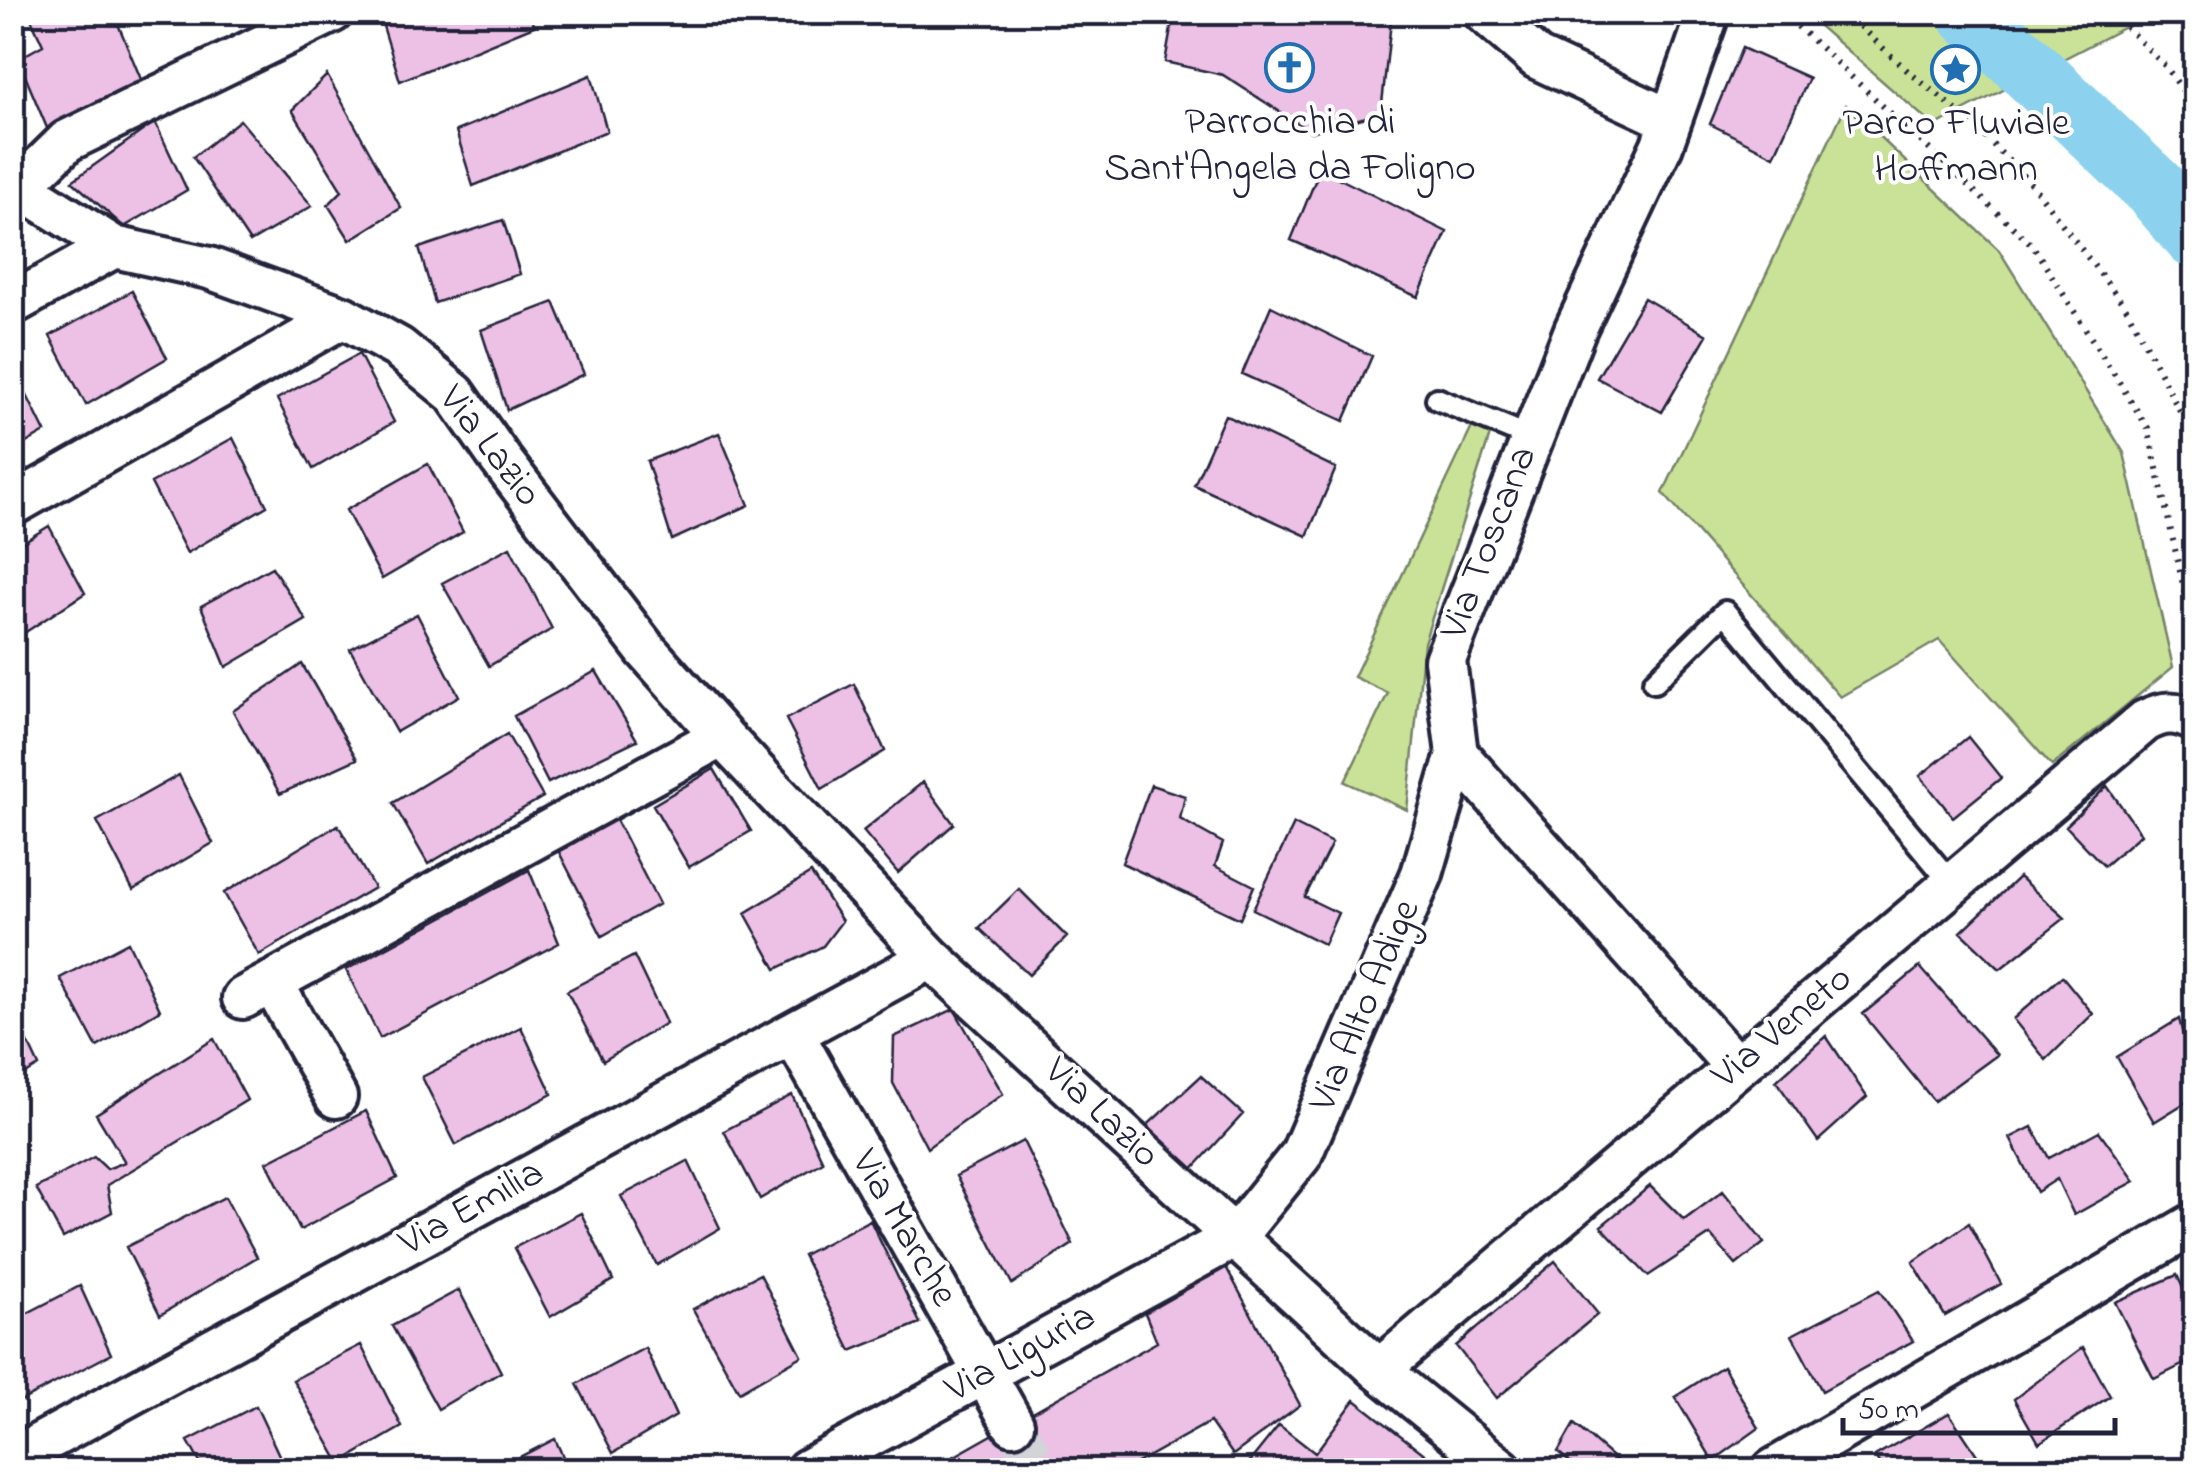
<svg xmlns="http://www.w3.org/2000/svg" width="2208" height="1483" font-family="'Indie Flower',sans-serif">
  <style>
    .green { fill: #cae297; stroke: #768269; stroke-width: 2.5 }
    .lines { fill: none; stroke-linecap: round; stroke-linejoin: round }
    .river { stroke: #8cd2ee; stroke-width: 65 }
    .building { fill: #edc0e5; stroke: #22223b; stroke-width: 2.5 }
    .street-tunnel { stroke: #d3d3d8; stroke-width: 40; stroke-dasharray: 40 20; stroke-linecap: butt }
    .lane-casing { stroke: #22223b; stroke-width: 28 }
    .street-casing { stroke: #22223b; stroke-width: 48 }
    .path { stroke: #22223b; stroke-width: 6; stroke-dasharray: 2.5 8; stroke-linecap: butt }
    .lane { stroke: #fff; stroke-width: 20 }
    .street { stroke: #fff; stroke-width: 40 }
    .labels { text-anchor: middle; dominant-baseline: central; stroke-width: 8; stroke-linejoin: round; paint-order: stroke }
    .poi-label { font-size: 40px; fill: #22223b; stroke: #fff }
    .street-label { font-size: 40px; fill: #22223b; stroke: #fff }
  </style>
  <rect width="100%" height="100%" fill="#fff"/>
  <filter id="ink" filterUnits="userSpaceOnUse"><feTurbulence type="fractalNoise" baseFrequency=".01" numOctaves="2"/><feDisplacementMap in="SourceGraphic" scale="20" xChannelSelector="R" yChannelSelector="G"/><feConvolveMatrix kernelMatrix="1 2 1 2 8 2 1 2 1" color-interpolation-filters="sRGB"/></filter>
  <g filter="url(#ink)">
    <path class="green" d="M 1804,13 L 1805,12 L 2152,13 L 1934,126 Z
      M 1846,105 L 1999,250 L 2124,453 L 2173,667 L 2052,766 L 1939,640 L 1840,697 L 1663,493 Z
      M 1473,425 L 1490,435 L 1424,643 L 1407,810 L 1345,782 L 1388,693 L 1354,677 Z"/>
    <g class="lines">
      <path class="river" d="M 1969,12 L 2155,189 L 2196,237"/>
    </g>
    <path class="building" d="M 28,12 L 113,12 L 143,84 L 47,128 L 18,59 L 43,45 Z
      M 416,12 L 530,12 L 534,26 L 400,81 L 383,26 Z
      M 1174,12 L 1392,12 L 1381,113 L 1311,132 L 1223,75 L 1165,62 Z
      M 1742,48 L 1809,78 L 1774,156 L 1710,124 Z
      M 327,75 L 401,208 L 350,240 L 328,205 L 342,191 L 292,110 Z
      M 591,75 L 607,131 L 473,186 L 456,131 Z
      M 240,120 L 312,206 L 250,242 L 193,157 Z
      M 155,122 L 187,190 L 124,227 L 72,181 Z
      M 1320,169 L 1447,232 L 1418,297 L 1291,240 Z
      M 503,220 L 520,274 L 435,303 L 419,248 Z
      M 132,291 L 167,358 L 86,405 L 50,336 Z
      M 1644,298 L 1707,335 L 1662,412 L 1597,378 Z
      M 554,302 L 584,374 L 507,410 L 481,330 Z
      M 1271,306 L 1372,356 L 1344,421 L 1242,374 Z
      M 359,354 L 394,422 L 313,469 L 277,399 Z
      M 12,365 L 45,432 L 12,451 Z
      M 1225,415 L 1336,468 L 1307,536 L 1194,485 Z
      M 719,433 L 749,505 L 672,540 L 647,461 Z
      M 233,438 L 267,506 L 187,553 L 151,483 Z
      M 428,464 L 463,532 L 382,579 L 346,510 Z
      M 49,526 L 85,593 L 12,641 L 12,549 Z
      M 510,547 L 552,629 L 489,666 L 442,583 Z
      M 272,567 L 306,620 L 226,667 L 201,606 Z
      M 417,614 L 459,696 L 396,732 L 350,649 Z
      M 302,664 L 357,759 L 280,794 L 233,711 Z
      M 596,671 L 637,740 L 548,783 L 514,716 Z
      M 854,684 L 885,751 L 822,789 L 786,719 Z
      M 507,734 L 543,797 L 428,864 L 393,803 Z
      M 1968,737 L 2001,778 L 1953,817 L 1920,776 Z
      M 714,769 L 751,831 L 689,867 L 653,805 Z
      M 179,775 L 213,843 L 133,890 L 97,821 Z
      M 923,782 L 954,824 L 898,873 L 863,831 Z
      M 1151,785 L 1185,796 L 1180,819 L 1223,843 L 1215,866 L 1254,886 L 1240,919 L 1122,863 Z
      M 2107,786 L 2141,834 L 2104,866 L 2066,826 Z
      M 615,818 L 659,904 L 602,936 L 559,852 Z
      M 1294,824 L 1332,843 L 1305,897 L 1338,913 L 1324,944 L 1253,909 Z
      M 338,825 L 374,888 L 259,955 L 224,893 Z
      M 529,870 L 559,943 L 380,1038 L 346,970 Z
      M 811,873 L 842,921 L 823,946 L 776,969 L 745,913 Z
      M 2019,877 L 2065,918 L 2000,969 L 1961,932 Z
      M 1019,889 L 1067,937 L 1029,975 L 979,928 Z
      M 128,942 L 160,1010 L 97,1047 L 60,978 Z
      M 634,956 L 666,1023 L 603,1061 L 567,991 Z
      M 1920,967 L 1997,1055 L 1934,1101 L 1863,1014 Z
      M 2062,976 L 2093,1014 L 2046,1060 L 2013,1019 Z
      M 12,1008 L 39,1066 L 12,1082 Z
      M 954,1009 L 1003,1094 L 927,1148 L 893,1083 L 894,1037 Z
      M 2179,1019 L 2196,1086 L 2196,1096 L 2154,1122 L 2117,1057 Z
      M 521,1027 L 552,1094 L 456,1145 L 422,1077 Z
      M 1826,1036 L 1867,1097 L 1818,1141 L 1776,1081 Z
      M 214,1039 L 247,1100 L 107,1185 L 112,1212 L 63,1238 L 36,1188 L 94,1157 L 107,1169 L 125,1162 L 96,1114 Z
      M 1201,1076 L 1243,1114 L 1187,1175 L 1141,1131 Z
      M 792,1095 L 823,1162 L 760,1199 L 724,1131 Z
      M 366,1111 L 397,1178 L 300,1230 L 267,1162 Z
      M 2032,1127 L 2049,1158 L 2099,1131 L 2135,1181 L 2074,1215 L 2057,1179 L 2037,1192 L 2010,1138 Z
      M 1023,1141 L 1073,1244 L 1012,1284 L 956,1176 Z
      M 688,1161 L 720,1228 L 657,1265 L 621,1196 Z
      M 1650,1186 L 1684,1220 L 1723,1191 L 1764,1243 L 1736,1265 L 1710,1235 L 1648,1276 L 1601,1226 Z
      M 225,1197 L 257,1257 L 160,1315 L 126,1247 Z
      M 581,1213 L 613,1280 L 550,1317 L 514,1248 Z
      M 870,1220 L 920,1323 L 851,1351 L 803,1255 Z
      M 1969,1223 L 2001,1284 L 1945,1316 L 1913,1262 Z
      M 1555,1261 L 1598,1314 L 1497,1398 L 1456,1346 Z
      M 1226,1267 L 1300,1405 L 1233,1455 L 1210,1422 L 1124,1470 L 930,1470 L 1157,1342 L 1145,1313 Z
      M 760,1274 L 802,1356 L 739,1392 L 693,1309 Z
      M 2177,1275 L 2196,1316 L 2196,1358 L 2154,1379 L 2115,1302 Z
      M 80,1286 L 111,1354 L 15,1404 L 12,1400 L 12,1321 Z
      M 459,1290 L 501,1372 L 438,1409 L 392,1326 Z
      M 1879,1290 L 1913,1341 L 1822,1391 L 1792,1335 Z
      M 361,1345 L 402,1427 L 340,1463 L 293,1380 Z
      M 2083,1347 L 2110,1396 L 2039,1443 L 2014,1399 Z
      M 645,1348 L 676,1416 L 613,1453 L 577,1384 Z
      M 1723,1366 L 1759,1428 L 1713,1461 L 1675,1397 Z
      M 1355,1400 L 1427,1456 L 1416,1470 L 1243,1470 L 1279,1425 L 1315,1453 Z
      M 256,1406 L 286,1470 L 204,1470 L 188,1441 Z
      M 1949,1413 L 1987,1470 L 1883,1470 L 1875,1456 Z
      M 1574,1424 L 1625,1468 L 1623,1470 L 1579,1470 L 1558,1452 Z
      M 555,1439 L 569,1470 L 494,1470 Z"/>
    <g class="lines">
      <path class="street-tunnel" d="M 1013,1424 L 1040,1470"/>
      <defs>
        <path id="lane" d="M 1437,399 L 1532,438
          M 1654,682 L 1725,612 L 1952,884"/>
        <path id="street" d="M 1484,12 L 1537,58 L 1670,120
          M 1699,12 L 1706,20 L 1662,145 L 1575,330 L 1445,660 L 1457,754 L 1736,1067
          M 12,182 L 114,247 L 209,268 L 343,317 L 399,348 L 455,394 L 501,460 L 645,649 L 722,736 L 931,958 L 1379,1370 L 1502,1470
          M 20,187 L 67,141 L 332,12
          M 12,304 L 114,247
          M 12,505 L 343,317
          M 272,982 L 336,1097
          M 243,998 L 722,736
          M 793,1034 L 1013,1424
          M 1379,1370 L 2145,721 C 2164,711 2176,711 2196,721
          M 12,1459 L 931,958
          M 807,1470 L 1235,1237 L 1301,1155 L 1422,874 L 1457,754
          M 1773,1470 L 2196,1223"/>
      </defs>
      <use href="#lane" class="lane-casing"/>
      <use href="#street" class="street-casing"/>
      <path class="path" d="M 1782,12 L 2033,246 L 2148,428 L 2196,643
        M 1844,12 L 1909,72 L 1971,122 L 2034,187 L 2127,309 L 2196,443
        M 2111,12 L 2166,67 L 2196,109"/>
      <use href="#lane" class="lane"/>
      <use href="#street" class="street"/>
    </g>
  </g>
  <defs>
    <symbol id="church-ring" viewBox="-11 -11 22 22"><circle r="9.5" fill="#fff" stroke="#1f6fb2" stroke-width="1.5"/><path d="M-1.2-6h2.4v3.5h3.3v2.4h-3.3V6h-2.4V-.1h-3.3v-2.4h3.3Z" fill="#1f6fb2"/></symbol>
    <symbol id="sight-ring" viewBox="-11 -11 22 22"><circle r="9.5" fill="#fff" stroke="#1f6fb2" stroke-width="1.5"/><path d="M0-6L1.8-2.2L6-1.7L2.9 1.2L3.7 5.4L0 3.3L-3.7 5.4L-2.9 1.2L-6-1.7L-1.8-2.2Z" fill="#1f6fb2"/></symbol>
  </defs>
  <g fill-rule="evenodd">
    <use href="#church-ring" x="1262" y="40" width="55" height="55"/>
    <use href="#sight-ring" x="1928" y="42" width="55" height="55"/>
  </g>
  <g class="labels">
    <g class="poi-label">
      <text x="1290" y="123">Parrocchia di<tspan x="1290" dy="46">Sant'Angela da Foligno</tspan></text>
      <text x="1956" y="124">Parco Fluviale<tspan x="1956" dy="46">Hoffmann</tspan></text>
    </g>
    <g class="street-label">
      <text transform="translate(489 447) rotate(52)">Via Lazio</text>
      <text transform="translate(1490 543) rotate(-69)">Via Toscana</text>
      <text transform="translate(1366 1006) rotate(-67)">Via Alto Adige</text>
      <text transform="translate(1783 1028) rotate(-40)">Via Veneto</text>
      <text transform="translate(1101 1114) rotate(43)">Via Lazio</text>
      <text transform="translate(472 1209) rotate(-29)">Via Emilia</text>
      <text transform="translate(903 1229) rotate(60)">Via Marche</text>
      <text transform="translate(1021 1354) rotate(-29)">Via Liguria</text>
    </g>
  </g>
  <rect width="2208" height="1483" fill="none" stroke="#fff" stroke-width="50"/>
  <rect x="25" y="25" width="2158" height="1433" fill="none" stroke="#22223b" stroke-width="4" filter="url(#ink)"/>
  <path d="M1843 1418v15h272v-15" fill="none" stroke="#22223b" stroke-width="5"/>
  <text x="1858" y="1418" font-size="30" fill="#22223b" stroke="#ffffff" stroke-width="8" paint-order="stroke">50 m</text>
</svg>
